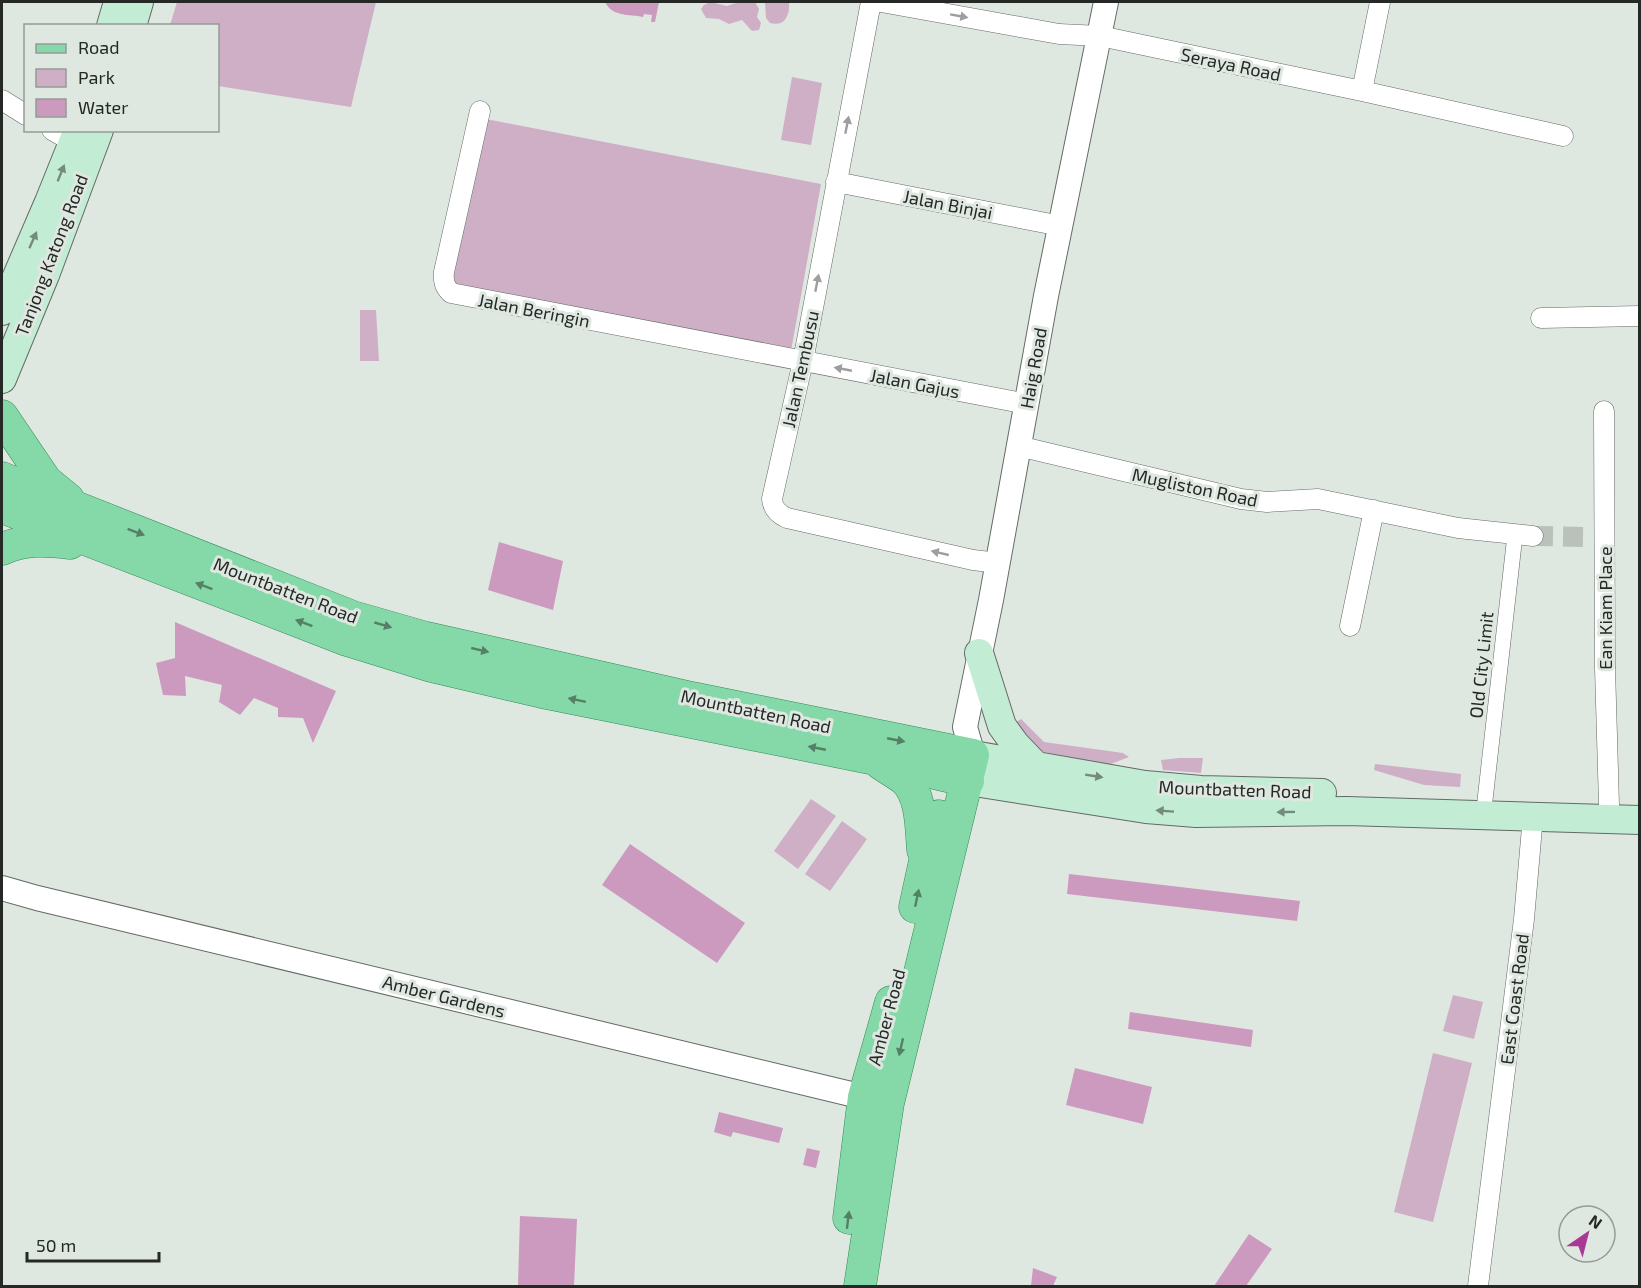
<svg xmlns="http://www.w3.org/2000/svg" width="1641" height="1288" font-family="'Exo 2',sans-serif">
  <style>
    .green { fill: #ceafc6 }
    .water { fill: #cc9abf }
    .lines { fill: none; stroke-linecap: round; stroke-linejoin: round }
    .minor-tunnel { stroke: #bac1bb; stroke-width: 20; stroke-dasharray: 20 10; stroke-linecap: butt }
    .pedestrian-casing { stroke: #636a64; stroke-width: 16 }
    .minor-casing { stroke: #636a64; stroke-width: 21 }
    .tertiary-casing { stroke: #636a64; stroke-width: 26 }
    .secondary-casing { stroke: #636a64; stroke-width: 30 }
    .primary-casing { stroke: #2f8b54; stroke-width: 33 }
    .pedestrian { stroke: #fff; stroke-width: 15 }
    .minor { stroke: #fff; stroke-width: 20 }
    .tertiary { stroke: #fff; stroke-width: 24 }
    .secondary { stroke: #c2ecd4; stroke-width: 28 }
    .primary { stroke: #85d9a8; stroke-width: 32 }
    .oneway { fill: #9d9e9d }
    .oneway2 { fill: #748a7c }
    .oneway3 { fill: #558066 }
    .labels { text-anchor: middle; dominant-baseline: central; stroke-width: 6; stroke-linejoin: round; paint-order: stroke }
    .street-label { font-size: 18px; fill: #252825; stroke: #dfe7e1 }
  </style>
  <rect width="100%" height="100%" fill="#dfe7e1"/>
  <path class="green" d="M 177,2 L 376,2 L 351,107 L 218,86 L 218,26 L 170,25 Z
    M 710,2 L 727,6 L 739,2 L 755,2 L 759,9 L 757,17 L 761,23 L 759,30 L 752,31 L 742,20 L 729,24 L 719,19 L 706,18 L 701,9 L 704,5 Z
    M 765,2 L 789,2 C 790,15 785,27 770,23 L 766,18 Z
    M 792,77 L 822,83 L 811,145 L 781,140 Z
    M 486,119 L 821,184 L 791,351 L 448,282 Z
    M 360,310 L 376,310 L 379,361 L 360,361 Z
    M 1021,719 L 1044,742 L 1123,753 L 1129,757 L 1108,765 L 1034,750 L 1013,724 Z
    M 1180,758 L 1203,758 L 1201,773 L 1163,770 L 1161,760 Z
    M 1375,764 L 1461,774 L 1460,787 L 1424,785 L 1374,770 Z
    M 811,799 L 836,816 L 798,869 L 774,851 Z
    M 842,821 L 867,839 L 830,891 L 805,874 Z
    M 1453,995 L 1483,1002 L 1474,1039 L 1443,1031 Z
    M 1433,1053 L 1472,1063 L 1433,1222 L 1394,1212 Z"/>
  <path class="water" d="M 605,2 L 659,2 L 655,22 L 651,22 L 652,15 L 644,14 L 643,17 C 629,14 612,17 605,2 Z
    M 499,542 L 563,561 L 553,610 L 488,590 Z
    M 175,622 L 336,691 L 313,743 L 303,718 L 278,717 L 278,708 L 254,698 L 240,715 L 219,702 L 222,685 L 185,676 L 186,696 L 163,695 L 156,663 L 175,658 Z
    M 630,844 L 745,923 L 717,963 L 602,885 Z
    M 1069,874 L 1300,901 L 1297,921 L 1067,894 Z
    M 1130,1012 L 1253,1030 L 1251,1047 L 1128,1029 Z
    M 1075,1068 L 1152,1087 L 1143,1124 L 1066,1105 Z
    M 719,1112 L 783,1128 L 779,1143 L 733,1132 L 731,1137 L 714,1132 Z
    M 807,1148 L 820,1151 L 816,1168 L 803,1165 Z
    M 520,1216 L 577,1219 L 574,1286 L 518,1286 Z
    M 1249,1234 L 1272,1249 L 1246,1286 L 1214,1286 Z
    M 1033,1268 L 1057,1277 L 1053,1286 L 1031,1286 Z"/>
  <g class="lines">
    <path class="minor-tunnel" d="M 1533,536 L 1590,537"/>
    <defs>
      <path id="pedestrian" d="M 1485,800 L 1515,535"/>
      <path id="minor" d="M 871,2 L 803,361 L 772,499 C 773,509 778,514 787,518 L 973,560 L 998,563
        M 881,2 L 1059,34 L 1100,36 L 1362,91 L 1563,136
        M 1362,91 L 1380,2
        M 2,100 L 26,115
        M 480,111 L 444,272 C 443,282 445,287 451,293 L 1027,404
        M 52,130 L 84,148
        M 836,182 L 1061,226
        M 1541,318 L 1640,316
        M 1604,411 L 1605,668 L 1609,805
        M 1018,446 L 1241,499 L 1267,502 L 1318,499 L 1458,528 L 1533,536
        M 1350,626 L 1374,510
        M 1478,1286 L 1524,919 L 1533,816"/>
      <path id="tertiary" d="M 973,755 L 965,727 L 991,600 L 1046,296 L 1106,2
        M 2,888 L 37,898 L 880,1101"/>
      <path id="secondary" d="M 111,26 L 118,2
        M 132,26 L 139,2
        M 2,311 L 49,202 L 78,130
        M 2,379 L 45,275 L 99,130
        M 979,653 L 1002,726 L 1015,744 L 1037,767
        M 973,755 L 1145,785 L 1201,790 L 1322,793
        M 968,781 L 1146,809 L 1196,813 L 1347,811 L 1640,820"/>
      <path id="primary" d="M 2,416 L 46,481 L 68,499
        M 2,478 L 353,617 L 423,637 L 692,698 L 973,755 L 888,1103 L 860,1286
        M 2,507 L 347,640 L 431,666 L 542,692 L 875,759 L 968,781
        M 2,549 C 25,539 45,540 70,543
        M 880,763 C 888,769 898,774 905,780 C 922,796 921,828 923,850
        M 915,907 L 925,861 L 939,816
        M 849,1218 L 864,1097 L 891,1002"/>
    </defs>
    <use href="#pedestrian" class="pedestrian-casing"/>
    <use href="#minor" class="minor-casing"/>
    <use href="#tertiary" class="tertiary-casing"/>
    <use href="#secondary" class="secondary-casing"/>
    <use href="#primary" class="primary-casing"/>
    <use href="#pedestrian" class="pedestrian"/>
    <use href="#minor" class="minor"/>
    <use href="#tertiary" class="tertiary"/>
    <use href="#secondary" class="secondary"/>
    <use href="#primary" class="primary"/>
  </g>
  <defs><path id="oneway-solid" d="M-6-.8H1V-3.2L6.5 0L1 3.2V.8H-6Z" transform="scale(1.5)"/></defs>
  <g class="oneway">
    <use href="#oneway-solid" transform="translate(959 16) rotate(10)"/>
    <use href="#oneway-solid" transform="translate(847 125) rotate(-79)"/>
    <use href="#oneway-solid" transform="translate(817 283) rotate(-79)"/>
    <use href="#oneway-solid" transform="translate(843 369) rotate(-169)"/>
    <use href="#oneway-solid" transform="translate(940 553) rotate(-167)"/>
  </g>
  <g class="oneway2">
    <use href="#oneway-solid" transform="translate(61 173) rotate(-68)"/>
    <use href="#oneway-solid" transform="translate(33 240) rotate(-66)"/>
    <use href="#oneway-solid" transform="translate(1094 776) rotate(9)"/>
    <use href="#oneway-solid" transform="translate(1165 811) rotate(-176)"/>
    <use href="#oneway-solid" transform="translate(1286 812) rotate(179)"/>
  </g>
  <g class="oneway3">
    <use href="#oneway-solid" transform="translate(136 532) rotate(21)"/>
    <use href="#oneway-solid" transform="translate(204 586) rotate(-159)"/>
    <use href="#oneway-solid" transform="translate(304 623) rotate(-159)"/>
    <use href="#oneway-solid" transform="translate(383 625) rotate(16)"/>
    <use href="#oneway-solid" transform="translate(480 650) rotate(13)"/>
    <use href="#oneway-solid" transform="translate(577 700) rotate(-168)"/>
    <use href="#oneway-solid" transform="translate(896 740) rotate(11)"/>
    <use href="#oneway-solid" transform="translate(817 748) rotate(-169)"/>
    <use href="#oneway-solid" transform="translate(917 898) rotate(-78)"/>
    <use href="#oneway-solid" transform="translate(901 1047) rotate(103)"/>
    <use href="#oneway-solid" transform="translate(848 1220) rotate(-83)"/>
  </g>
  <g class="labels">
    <g class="street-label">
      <text transform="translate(1231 64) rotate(12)">Seraya Road</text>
      <text transform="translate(948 204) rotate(11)">Jalan Binjai</text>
      <text transform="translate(51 255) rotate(-69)">Tanjong Katong Road</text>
      <text transform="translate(534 310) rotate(11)">Jalan Beringin</text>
      <text transform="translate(1033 368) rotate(-80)">Haig Road</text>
      <text transform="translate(800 369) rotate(-78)">Jalan Tembusu</text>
      <text transform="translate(915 383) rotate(11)">Jalan Gajus</text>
      <text transform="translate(1195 487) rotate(12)">Mugliston Road</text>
      <text transform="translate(286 590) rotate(21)">Mountbatten Road</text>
      <text transform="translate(1605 608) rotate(-90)">Ean Kiam Place</text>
      <text transform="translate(1481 665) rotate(-84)">Old City Limit</text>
      <text transform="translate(756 711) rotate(12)">Mountbatten Road</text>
      <text transform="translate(1235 789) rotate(2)">Mountbatten Road</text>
      <text transform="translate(444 996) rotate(14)">Amber Gardens</text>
      <text transform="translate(1514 999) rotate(-83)">East Coast Road</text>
      <text transform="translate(886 1017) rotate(-75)">Amber Road</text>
    </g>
  </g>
  <rect width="1641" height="1288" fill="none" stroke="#252825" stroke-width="6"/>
  <rect x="24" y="24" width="195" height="108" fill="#dfe7e1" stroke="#959b96" stroke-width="1.5"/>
  <rect x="36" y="44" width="30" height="9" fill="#85d9a8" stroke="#959b96" stroke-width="1.5"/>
  <text x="78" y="54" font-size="18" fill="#252825">Road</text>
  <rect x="36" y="69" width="30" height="18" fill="#ceafc6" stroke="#959b96" stroke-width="1.5"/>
  <text x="78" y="84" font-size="18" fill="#252825">Park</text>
  <rect x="36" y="99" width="30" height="18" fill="#cc9abf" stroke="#959b96" stroke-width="1.5"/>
  <text x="78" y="114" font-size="18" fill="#252825">Water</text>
  <g transform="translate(1587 1234) rotate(35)"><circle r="28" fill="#dfe7e1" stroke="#959b96" stroke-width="1.5"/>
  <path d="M0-4.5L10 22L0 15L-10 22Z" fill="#a93995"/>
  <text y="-9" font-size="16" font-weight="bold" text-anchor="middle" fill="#252825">N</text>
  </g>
  <path d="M27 1252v9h132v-9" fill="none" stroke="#252825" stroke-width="3"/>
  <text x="36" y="1252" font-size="18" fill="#252825" stroke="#dfe7e1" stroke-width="4.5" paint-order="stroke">50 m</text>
</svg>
